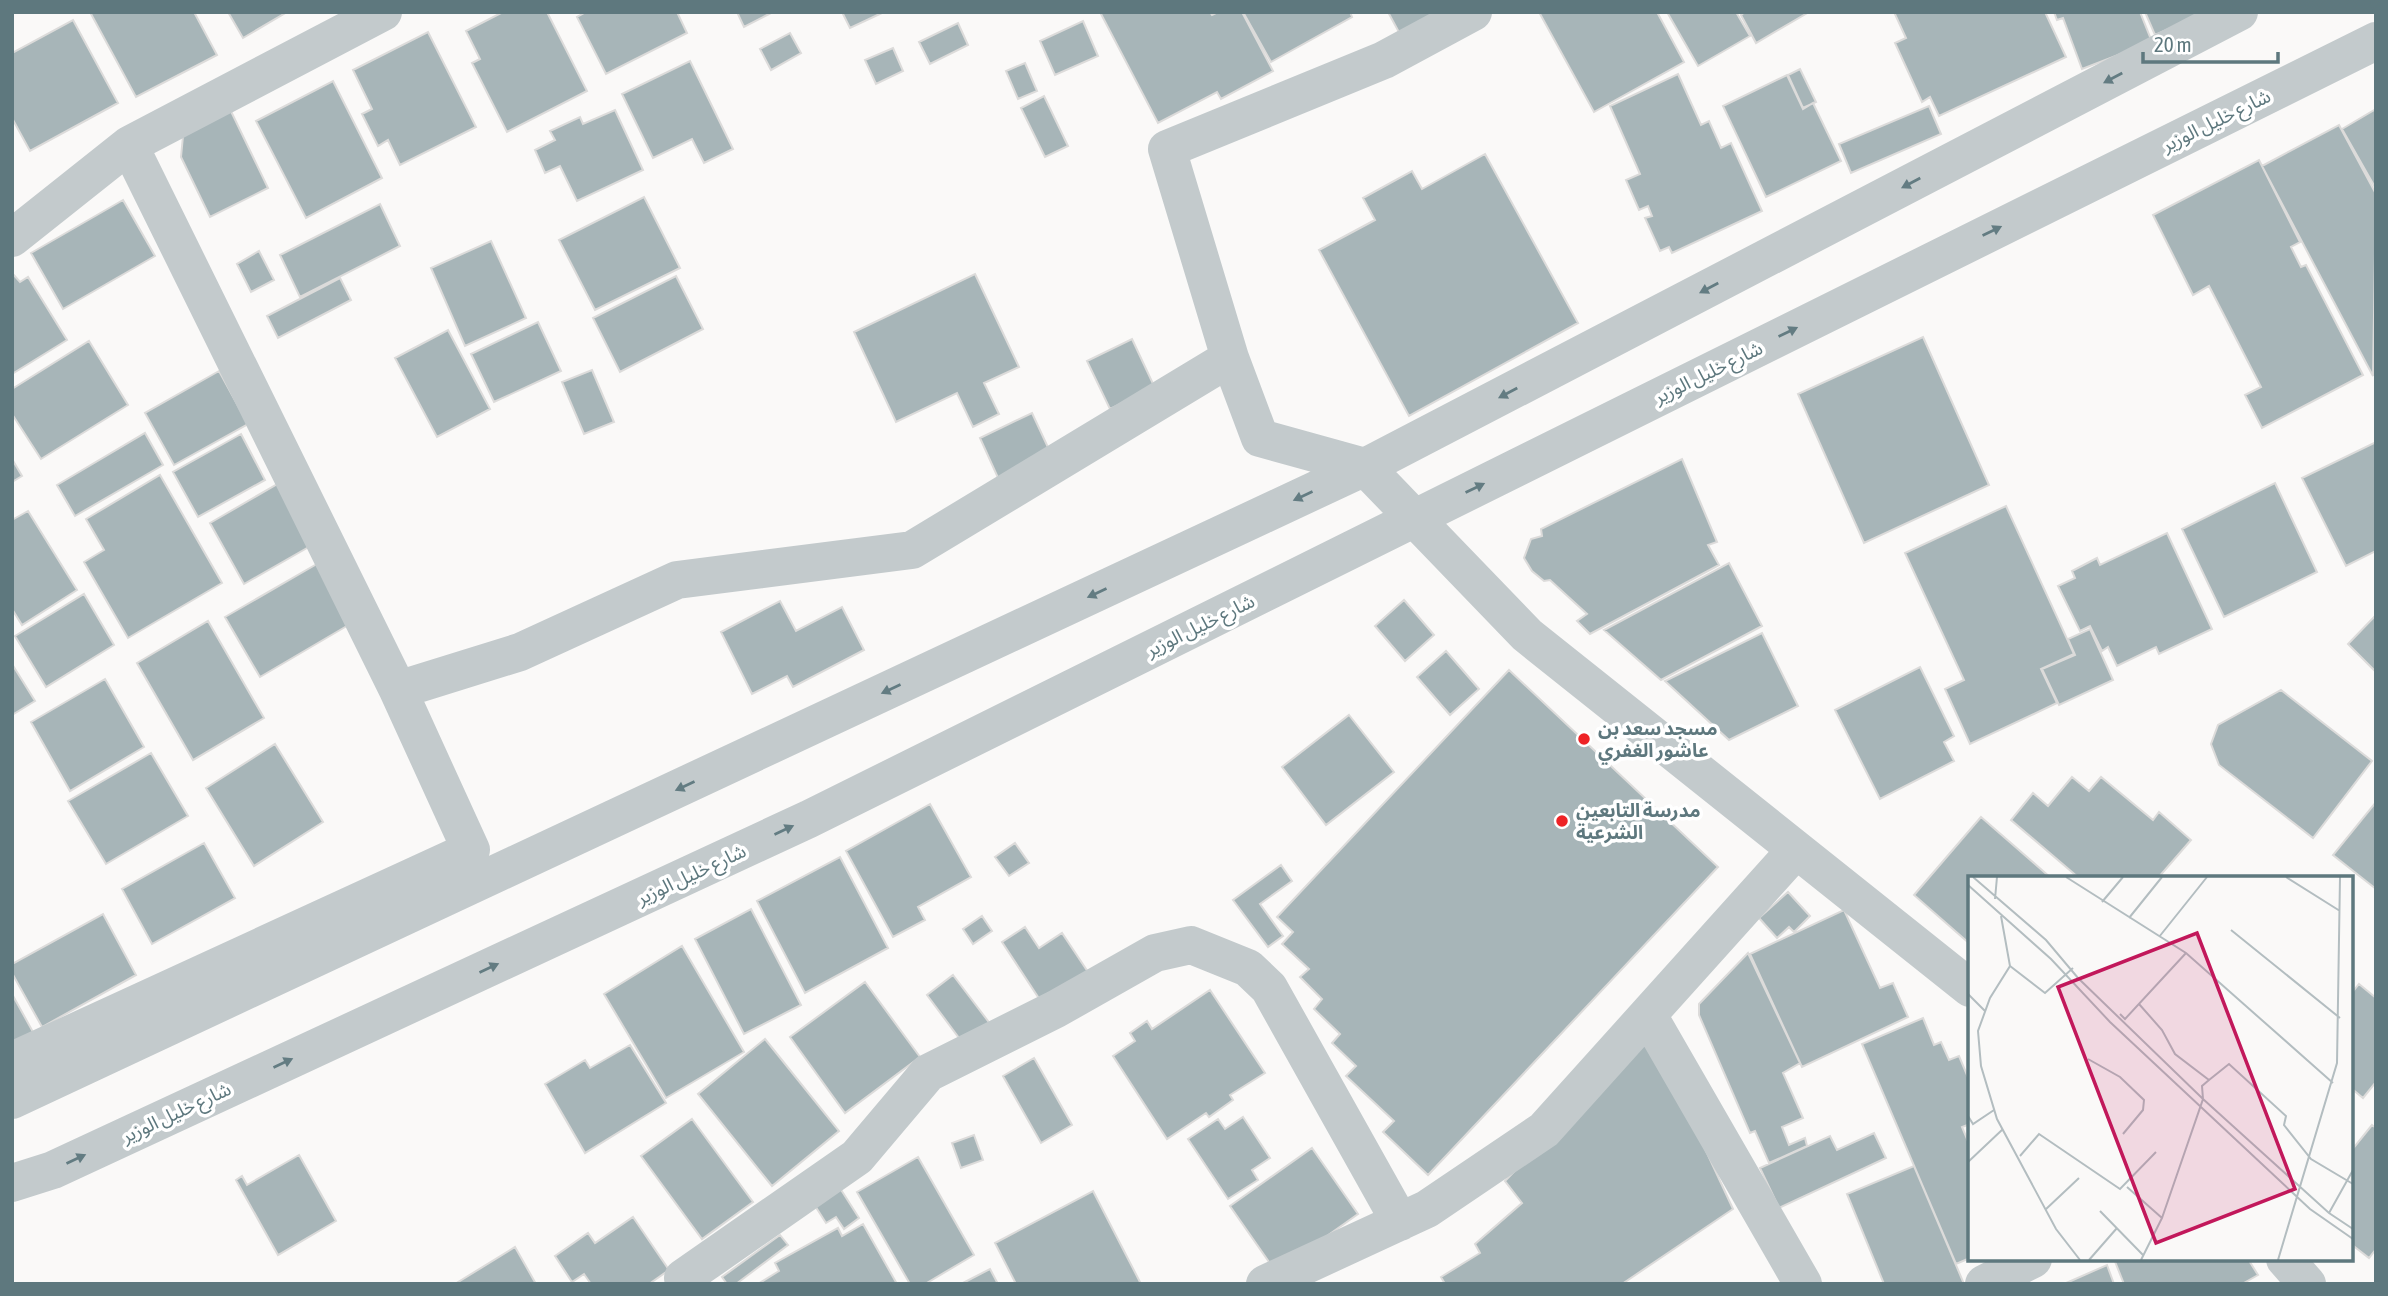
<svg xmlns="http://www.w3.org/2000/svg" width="2388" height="1296" font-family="'Asap Condensed','Noto Sans Arabic',sans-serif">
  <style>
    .building { fill: #a7b5b8; stroke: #dcdbda; stroke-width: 2 }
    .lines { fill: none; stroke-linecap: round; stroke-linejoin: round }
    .minor { stroke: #c3cacc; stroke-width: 38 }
    .oneway { fill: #637c82 }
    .poi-dot { fill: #ee2326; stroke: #fff; stroke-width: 2.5 }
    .labels { text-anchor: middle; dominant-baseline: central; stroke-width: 7; stroke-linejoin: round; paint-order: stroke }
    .street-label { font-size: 19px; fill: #5e787e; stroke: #fff }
    .poi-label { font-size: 19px; font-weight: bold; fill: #5e787e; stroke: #fff; text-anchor: start }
    .inset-road { fill: none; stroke: #b3bdc0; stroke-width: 2 }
    .view { fill: #c2185b; fill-opacity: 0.15; stroke: #c2185b; stroke-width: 3.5 }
    .inset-edge { fill: none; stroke: #5e787e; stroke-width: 3.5 }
  </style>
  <rect width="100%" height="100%" fill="#faf9f8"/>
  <path class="building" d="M 90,12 L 194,12 L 217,55 L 136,97 Z
    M 228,12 L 287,12 L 243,38 Z
    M 503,12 L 547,12 L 587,91 L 507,132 L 472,63 L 480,59 L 466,31 Z
    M 586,12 L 677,12 L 687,33 L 606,74 L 577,17 Z
    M 737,12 L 773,12 L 744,27 Z
    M 842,12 L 884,12 L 850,28 Z
    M 1100,12 L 1210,12 L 1212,15 L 1218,12 L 1242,12 L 1273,71 L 1221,99 L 1217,92 L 1158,123 Z
    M 1243,12 L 1350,12 L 1352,17 L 1271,62 Z
    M 1388,12 L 1444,12 L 1401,36 Z
    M 1539,12 L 1657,12 L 1684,62 L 1594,112 Z
    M 1667,12 L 1736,12 L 1750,36 L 1698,66 Z
    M 1745,12 L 1809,12 L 1756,43 L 1741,15 Z
    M 1894,12 L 2045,12 L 2066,57 L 1939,116 L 1930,97 L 1922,102 L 1895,43 L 1906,38 Z
    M 2054,12 L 2140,12 L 2152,42 L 2082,69 L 2063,18 L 2057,20 Z
    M 2145,12 L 2208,12 L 2155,35 Z
    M 73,20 L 118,103 L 30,151 L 12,118 L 12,53 Z
    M 1083,21 L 1098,56 L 1055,75 L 1040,41 Z
    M 958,23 L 968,45 L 930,64 L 919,42 Z
    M 428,32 L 476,127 L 400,165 L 388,140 L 378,146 L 362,114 L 372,109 L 353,70 Z
    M 790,33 L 801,53 L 771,70 L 760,49 Z
    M 893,48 L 903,71 L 876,84 L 865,60 Z
    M 690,61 L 733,149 L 704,163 L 692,139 L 653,158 L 622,94 Z
    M 1025,63 L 1037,91 L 1018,99 L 1006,71 Z
    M 1800,69 L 1816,102 L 1803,108 L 1788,75 Z
    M 1678,74 L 1701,125 L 1709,121 L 1721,148 L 1731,143 L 1762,211 L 1672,253 L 1669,247 L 1660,251 L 1645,218 L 1652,216 L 1648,206 L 1639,210 L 1626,180 L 1640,174 L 1610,106 Z
    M 1787,75 L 1803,109 L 1813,103 L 1841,161 L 1766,197 L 1723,106 Z
    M 333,81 L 382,178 L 306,218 L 256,121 Z
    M 1044,96 L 1068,146 L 1045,157 L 1021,108 Z
    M 227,103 L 268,188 L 210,217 L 181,157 L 183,136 Z
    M 1929,106 L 1941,134 L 1851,173 L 1839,144 Z
    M 2376,109 L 2376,189 L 2342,129 Z
    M 615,110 L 643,170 L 577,201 L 560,166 L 545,173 L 535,150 L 555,140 L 550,131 L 580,117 L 583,124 Z
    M 2339,125 L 2376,194 L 2373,376 L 2262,166 Z
    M 1485,154 L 1578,323 L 1409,416 L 1319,250 L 1375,220 L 1363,198 L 1412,171 L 1422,189 Z
    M 2259,160 L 2300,242 L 2291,247 L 2301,267 L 2306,265 L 2363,375 L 2262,428 L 2245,395 L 2261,387 L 2209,286 L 2193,295 L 2153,215 Z
    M 644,197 L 680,268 L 595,310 L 559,240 Z
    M 123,200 L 155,256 L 63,309 L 31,253 Z
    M 380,204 L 400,246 L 300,297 L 280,255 Z
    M 491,241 L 526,318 L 465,346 L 431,268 Z
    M 259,251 L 274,280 L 251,292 L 237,264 Z
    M 12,273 L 20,282 L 28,277 L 67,340 L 12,374 Z
    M 975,274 L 1019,367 L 984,383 L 999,414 L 973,427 L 957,393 L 896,422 L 854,332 Z
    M 676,276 L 703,329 L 620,372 L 593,318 Z
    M 340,278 L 351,300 L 278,338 L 267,316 Z
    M 538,322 L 561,371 L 494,402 L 471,354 Z
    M 448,330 L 490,409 L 437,437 L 395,358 Z
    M 1923,337 L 1989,485 L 1864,543 L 1798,394 Z
    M 1132,339 L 1155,388 L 1110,409 L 1087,361 Z
    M 89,341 L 128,405 L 41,459 L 12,414 L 12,389 Z
    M 592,370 L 614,422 L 584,434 L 562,382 Z
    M 219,371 L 248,424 L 174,465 L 145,413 Z
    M 1032,413 L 1052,456 L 999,480 L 980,438 Z
    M 145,433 L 163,465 L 75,516 L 57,485 Z
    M 241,434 L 265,480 L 198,517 L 173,472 Z
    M 2376,442 L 2376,551 L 2346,566 L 2302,478 Z
    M 12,459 L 22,476 L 12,482 Z
    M 1682,459 L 1717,542 L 1708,545 L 1719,565 L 1590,634 L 1577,621 L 1587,614 L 1550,580 L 1544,581 L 1532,571 L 1524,558 L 1531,539 L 1542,536 L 1541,529 Z
    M 160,475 L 222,583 L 128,638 L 84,562 L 104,550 L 86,519 Z
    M 286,479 L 321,540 L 244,584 L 210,523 Z
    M 2275,483 L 2317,572 L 2224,617 L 2182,529 Z
    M 2006,506 L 2074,654 L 2041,669 L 2057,703 L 1970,744 L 1945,689 L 1964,680 L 1905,553 Z
    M 28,511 L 77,590 L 22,625 L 12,609 L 12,520 Z
    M 2167,533 L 2212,629 L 2159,654 L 2156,647 L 2117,666 L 2108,647 L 2102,651 L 2090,626 L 2080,631 L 2058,586 L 2075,578 L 2072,571 L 2097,558 L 2100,565 Z
    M 322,561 L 357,620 L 260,677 L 225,617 Z
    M 1729,563 L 1762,626 L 1661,680 L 1604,630 Z
    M 84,594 L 114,645 L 46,687 L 15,636 Z
    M 1404,600 L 1434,635 L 1405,661 L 1375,626 Z
    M 780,601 L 796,631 L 842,607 L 864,650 L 793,687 L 787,676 L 752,694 L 721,632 Z
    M 2376,615 L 2376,672 L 2348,644 Z
    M 208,621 L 264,718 L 193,760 L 137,663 Z
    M 2090,629 L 2113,680 L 2059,705 L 2042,669 L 2075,655 L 2068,639 Z
    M 1762,633 L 1798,706 L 1729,740 L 1665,681 Z
    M 1446,651 L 1479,689 L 1450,715 L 1417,677 Z
    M 12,664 L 35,701 L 12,715 Z
    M 1920,667 L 1954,736 L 1944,742 L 1954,761 L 1880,799 L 1835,710 Z
    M 1509,670 L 1718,867 L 1428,1175 L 1383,1132 L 1394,1121 L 1346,1076 L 1356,1066 L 1332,1043 L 1340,1034 L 1314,1009 L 1322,999 L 1300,977 L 1309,969 L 1282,944 L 1293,932 L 1277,917 Z
    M 105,679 L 144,747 L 70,791 L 31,722 Z
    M 2281,690 L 2372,761 L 2313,838 L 2219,765 L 2211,744 L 2218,725 Z
    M 1349,715 L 1394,772 L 1326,825 L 1282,767 Z
    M 275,744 L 323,822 L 254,866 L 206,788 Z
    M 151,753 L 188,816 L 106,864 L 68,801 Z
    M 2072,777 L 2089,791 L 2101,777 L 2153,820 L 2159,812 L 2191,840 L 2158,878 L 2079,878 L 2011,820 L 2033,793 L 2048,806 Z
    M 2376,802 L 2376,889 L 2333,855 Z
    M 930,804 L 971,877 L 918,907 L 925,920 L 893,937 L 846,851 Z
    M 1981,817 L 2051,878 L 1970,878 L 1970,944 L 1914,895 Z
    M 204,843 L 235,898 L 152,944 L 122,889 Z
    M 1015,843 L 1029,863 L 1009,876 L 995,857 Z
    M 840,857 L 888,948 L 805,993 L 757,901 Z
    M 1281,865 L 1292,881 L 1260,904 L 1283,936 L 1268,947 L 1233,900 Z
    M 1788,892 L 1810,916 L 1794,932 L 1789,927 L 1777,938 L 1759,918 Z
    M 751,909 L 801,1005 L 744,1034 L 695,939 Z
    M 1844,910 L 1880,988 L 1893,983 L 1908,1017 L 1802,1067 L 1750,954 Z
    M 103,914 L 136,975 L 42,1027 L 12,973 L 12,964 Z
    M 982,916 L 992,931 L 973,944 L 963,929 Z
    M 1025,927 L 1039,948 L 1062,933 L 1088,972 L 1042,1003 L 1002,942 Z
    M 682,946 L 744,1052 L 666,1098 L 604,994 Z
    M 1748,953 L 1800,1063 L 1783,1073 L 1803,1118 L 1782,1127 L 1789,1145 L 1805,1138 L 1807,1146 L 1769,1163 L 1755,1131 L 1750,1133 L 1699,1015 L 1699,1004 Z
    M 953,975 L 991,1025 L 965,1046 L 927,995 Z
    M 865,982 L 920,1057 L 845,1113 L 790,1037 Z
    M 2359,984 L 2376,998 L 2376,1082 L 2363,1098 L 2351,1088 L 2351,994 Z
    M 1210,990 L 1265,1073 L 1230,1095 L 1233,1100 L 1209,1117 L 1206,1113 L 1167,1139 L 1113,1056 L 1135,1041 L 1130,1033 L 1147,1021 L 1152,1029 Z
    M 12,994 L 33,1032 L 12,1044 Z
    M 1923,1018 L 1934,1045 L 1941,1042 L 1949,1060 L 1959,1056 L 1970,1082 L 1970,1124 L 1962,1127 L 1970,1146 L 1970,1258 L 1956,1264 L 1862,1044 Z
    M 765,1039 L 839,1131 L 772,1186 L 698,1094 Z
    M 1640,1041 L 1662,1056 L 1733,1209 L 1622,1284 L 1445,1284 L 1441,1277 L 1480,1253 L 1475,1244 L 1522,1203 L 1505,1181 Z
    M 630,1045 L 666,1103 L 585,1153 L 545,1084 L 585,1060 L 590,1068 Z
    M 1034,1058 L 1072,1125 L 1041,1143 L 1003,1076 Z
    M 1243,1117 L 1270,1158 L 1252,1170 L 1258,1180 L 1228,1199 L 1188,1139 L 1218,1119 L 1225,1129 Z
    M 692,1119 L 753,1202 L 702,1239 L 641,1156 Z
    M 2372,1125 L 2376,1128 L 2376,1249 L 2369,1258 L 2351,1244 L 2351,1151 Z
    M 1874,1133 L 1886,1158 L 1779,1208 L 1760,1168 L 1830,1136 L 1837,1150 Z
    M 974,1135 L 983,1160 L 961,1168 L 952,1143 Z
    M 1312,1148 L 1358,1214 L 1276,1272 L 1230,1206 Z
    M 299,1155 L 336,1221 L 278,1255 L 236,1180 L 242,1176 L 247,1185 Z
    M 918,1157 L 974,1255 L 925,1284 L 910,1284 L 857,1192 Z
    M 1914,1166 L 1964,1284 L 1884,1284 L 1847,1194 Z
    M 838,1185 L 859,1218 L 844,1229 L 836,1217 L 826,1223 L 812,1201 Z
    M 1093,1191 L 1141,1284 L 1016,1284 L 995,1243 Z
    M 633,1217 L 669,1270 L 649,1284 L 591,1284 L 584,1274 L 572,1282 L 555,1256 L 588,1233 L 595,1243 Z
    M 863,1224 L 897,1284 L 758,1284 L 779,1271 L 775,1263 L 838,1228 L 842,1236 Z
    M 780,1235 L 788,1245 L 736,1284 L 727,1284 L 722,1277 Z
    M 515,1247 L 536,1284 L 455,1284 Z
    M 2114,1259 L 2248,1259 L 2258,1275 L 2242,1284 L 2124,1284 Z
    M 2107,1265 L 2114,1284 L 2064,1284 Z
    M 990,1269 L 998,1284 L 961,1284 Z"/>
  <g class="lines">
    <path class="minor" d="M 12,238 L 129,145 L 383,12
      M 1230,358 L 1260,438 L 1365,467 L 1527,635 L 1970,988
      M 398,690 L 520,652 L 677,580 L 912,550 L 1230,358 L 1167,149 L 1384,60 L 1473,12
      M 1648,1015 L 1803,1284
      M 12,1061 L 471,850 L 398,690 L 129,145
      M 12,1100 L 1365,467 L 2239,12
      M 12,1183 L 53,1170 L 809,819 L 2376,41
      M 2285,1259 L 2307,1284
      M 683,1278 L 857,1157 L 928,1073 L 1056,1009 L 1155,953 L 1191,945 L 1248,968 L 1269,988 L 1400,1222
      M 1265,1284 L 1427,1209 L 1544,1130 L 1795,851
      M 1984,1284 L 2033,1259"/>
  </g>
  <defs><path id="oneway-solid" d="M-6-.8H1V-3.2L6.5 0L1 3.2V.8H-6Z" transform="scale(1.75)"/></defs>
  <g class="oneway">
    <use href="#oneway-solid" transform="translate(2113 78) rotate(152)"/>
    <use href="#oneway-solid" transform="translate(1911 183) rotate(152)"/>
    <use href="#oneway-solid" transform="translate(1992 231) rotate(-26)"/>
    <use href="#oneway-solid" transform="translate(1709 288) rotate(152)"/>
    <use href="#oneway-solid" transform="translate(1788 332) rotate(-26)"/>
    <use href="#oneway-solid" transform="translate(1508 393) rotate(152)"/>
    <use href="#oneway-solid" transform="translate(1475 488) rotate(-26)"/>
    <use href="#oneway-solid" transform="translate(1303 496) rotate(155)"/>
    <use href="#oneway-solid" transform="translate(1097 593) rotate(155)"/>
    <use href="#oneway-solid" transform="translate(891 689) rotate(155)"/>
    <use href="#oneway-solid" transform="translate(685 786) rotate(155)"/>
    <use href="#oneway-solid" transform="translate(784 830) rotate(-25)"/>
    <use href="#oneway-solid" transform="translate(489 968) rotate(-25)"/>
    <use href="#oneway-solid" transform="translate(283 1063) rotate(-25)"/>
    <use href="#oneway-solid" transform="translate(76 1159) rotate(-25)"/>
  </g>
  <g class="poi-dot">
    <circle cx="1584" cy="739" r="7"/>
    <circle cx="1562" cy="821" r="7"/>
  </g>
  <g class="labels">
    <g class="street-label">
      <text transform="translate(2216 120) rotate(-26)">شارع خليل الوزير</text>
      <text transform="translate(1708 372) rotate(-26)">شارع خليل الوزير</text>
      <text transform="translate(1200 625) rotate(-26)">شارع خليل الوزير</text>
      <text transform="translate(691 874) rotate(-25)">شارع خليل الوزير</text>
      <text transform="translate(176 1112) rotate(-25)">شارع خليل الوزير</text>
    </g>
    <g class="poi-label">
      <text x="1598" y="728">مسجد سعد بن<tspan x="1598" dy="22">عاشور الغفري</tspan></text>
      <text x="1576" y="810">مدرسة التابعين<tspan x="1576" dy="22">الشرعية</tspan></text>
    </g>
  </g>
  <g transform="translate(1968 876)">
    <rect width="385" height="385" fill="#faf9f8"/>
    <path class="inset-road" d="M 5,1 L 78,64 L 110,102 L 235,223 L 361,337 L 385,353M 98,1 L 218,77 L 365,207M 318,1 L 372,35M 0,9 L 83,83 L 142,146 L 342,333 L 385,363M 27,23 L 29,1M 134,26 L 155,1M 33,40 L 42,90 L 22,122 L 10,155 L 13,190 L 29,243 L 88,353 L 112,384M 161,42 L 194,1M 263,54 L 372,142M 191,61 L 239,1M 42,90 L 77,117 L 105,92M 0,118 L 17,135M 171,128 L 194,154 L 207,178 L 241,204 L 261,188 L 318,240 L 316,249 L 343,283 L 385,308M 152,138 L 157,143 L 218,77M 120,183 L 152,201 L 176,224 L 175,234 L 155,258M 0,240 L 5,248 L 26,234M 52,280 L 71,258 L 152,313 L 188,276M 0,286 L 35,253M 159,311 L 194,342 L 173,384M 77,334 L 111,302M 132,335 L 175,379M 361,337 L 385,294M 194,342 L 235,223 L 234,210 L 241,204M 121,384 L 149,352M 310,384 L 369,187 L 372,1"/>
    <path class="view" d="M 229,57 L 327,313 L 188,367 L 90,111 Z"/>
    <rect width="385" height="385" class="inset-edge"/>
  </g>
  <rect width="2388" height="1296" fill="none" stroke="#5e787e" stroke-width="28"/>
  <path d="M2143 52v10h135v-10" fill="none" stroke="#5e787e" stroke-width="3.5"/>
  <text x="2154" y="52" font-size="21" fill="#5e787e" stroke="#ffffff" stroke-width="5" paint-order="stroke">20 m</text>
</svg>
